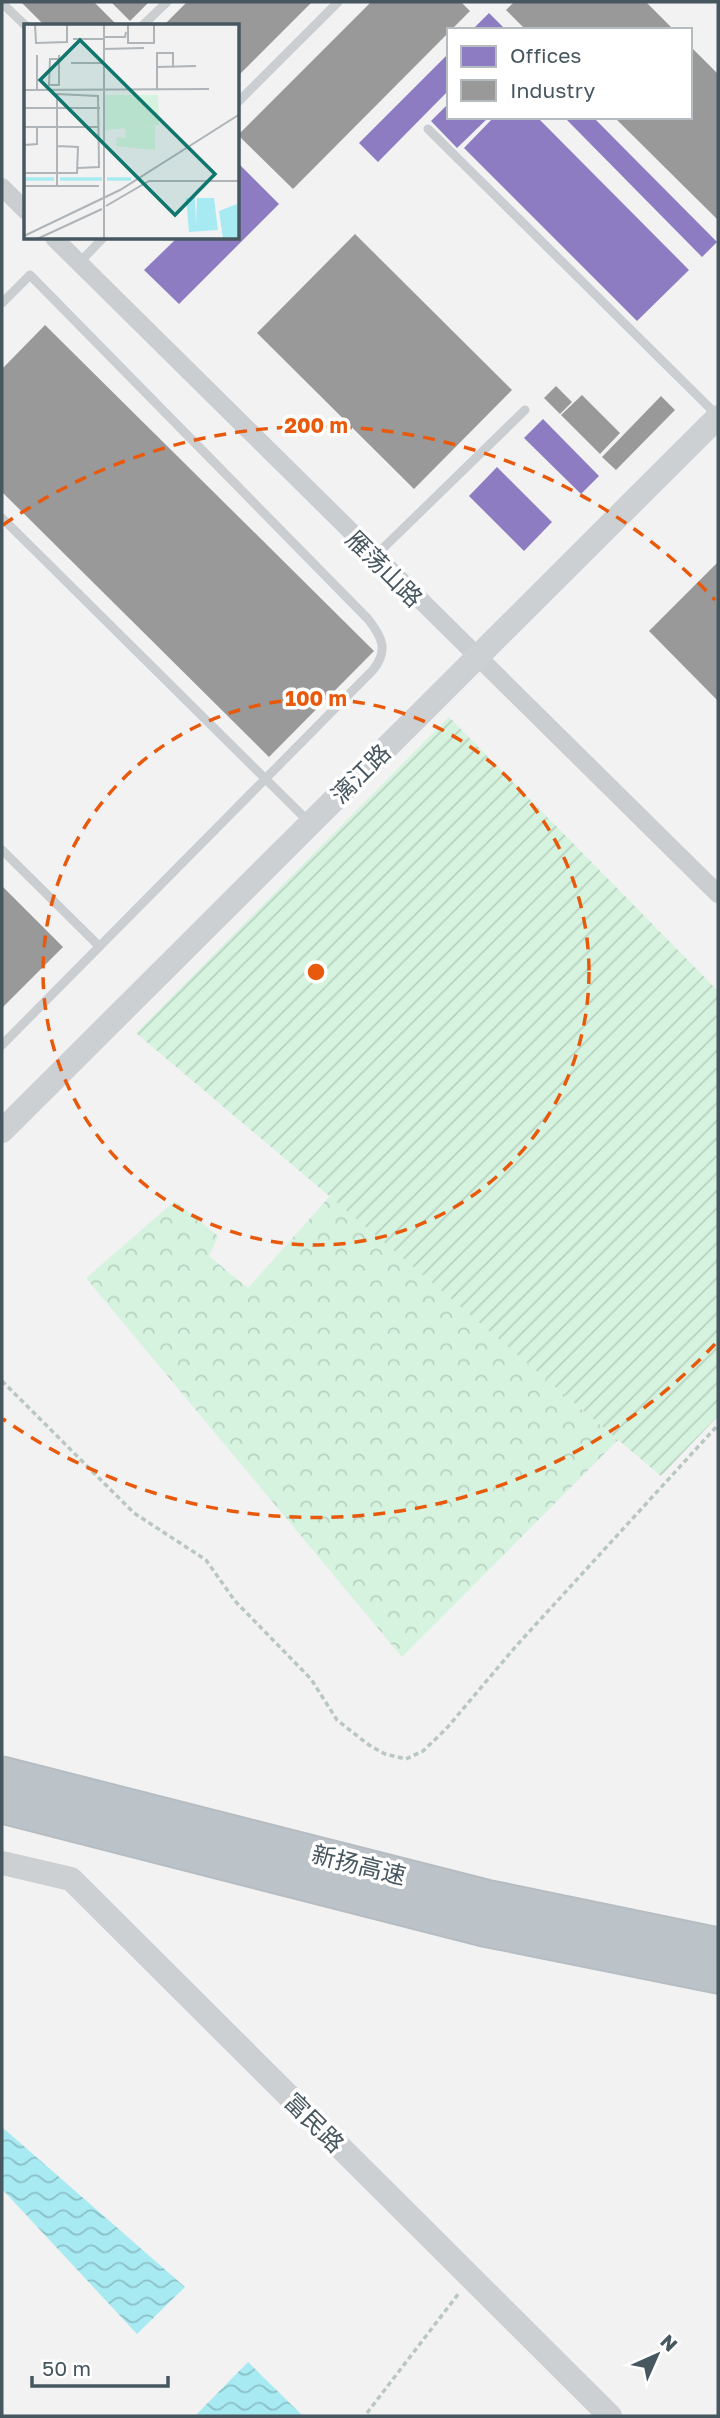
<svg xmlns="http://www.w3.org/2000/svg" width="720" height="2418" font-family="'Golos Text','Noto Sans SC',sans-serif">
  <style>
    .forest { fill: url(#forest-crowns) }
    .garden { fill: url(#garden-furrows) }
    .water { fill: url(#water-waves) }
    .offices { fill: #8e7cc3 }
    .industry { fill: #999 }
    .lines { fill: none; stroke-linecap: round; stroke-linejoin: round }
    .highway-casing { stroke: #b6bdc2; stroke-width: 37 }
    .path { stroke: #b9c7c1; stroke-width: 3.5; stroke-dasharray: 5 3.5; stroke-linecap: butt }
    .lane { stroke: #cbced1; stroke-width: 9 }
    .street { stroke: #cbced1; stroke-width: 18 }
    .secondary { stroke: #cdd0d3; stroke-width: 24 }
    .highway { stroke: #bcc3c8; stroke-width: 33 }
    .ring { fill: none; stroke: #e8590c; stroke-width: 3.5; stroke-dasharray: 12 9 }
    .labels { text-anchor: middle; dominant-baseline: central; stroke-width: 7; stroke-linejoin: round; paint-order: stroke }
    .street-label { font-size: 24px; fill: #475760; stroke: #fff }
    .inset-river { fill: none; stroke: #a8eaf2; stroke-width: 3.5 }
    .inset-road { fill: none; stroke: #aeb4b8; stroke-width: 2 }
    .view { fill: #0f766e; fill-opacity: 0.15; stroke: #0f766e; stroke-width: 3.5 }
    .inset-edge { fill: none; stroke: #475760; stroke-width: 3.5 }
    .centre { fill: #e8590c; stroke: #fff; stroke-width: 3.5 }
    .ring-label { font-size: 21px; text-anchor: middle; font-weight: bold; fill: #e8590c; stroke: #fff; stroke-width: 7; stroke-linejoin: round; paint-order: stroke }
  </style>
  <defs>
    <pattern id="forest-crowns" width="20" height="18" patternUnits="userSpaceOnUse" patternTransform="scale(1.75)"><rect width="20" height="18" fill="#d5f3de"/><path d="M2 6a3 3 0 1 1 6 0M12 15a3 3 0 1 1 6 0" fill="none" stroke="#b8d2c1"/></pattern>
    <pattern id="garden-furrows" width="10" height="10" patternUnits="userSpaceOnUse" patternTransform="scale(1.75)"><rect width="10" height="10" fill="#d5f3de"/><path d="M-1 1l2-2M0 10L10 0M9 11l2-2" fill="none" stroke="#b8d2c1"/></pattern>
    <pattern id="water-waves" width="16" height="10" patternUnits="userSpaceOnUse" patternTransform="scale(1.75)"><rect width="16" height="10" fill="#a8eaf2"/><path d="M0 5q4-4 8 0t8 0" fill="none" stroke="#8bc0c7"/></pattern>
  </defs>
  <rect width="100%" height="100%" fill="#f2f2f2"/>
  <path class="forest" d="M 330,1196 L 618,1440 L 402,1657 L 86,1278 L 175,1201 L 218,1236 L 209,1256 L 248,1288 Z"/>
  <path class="garden" d="M 449,717 L 718,991 L 718,1416 L 661,1476 L 136,1033 Z"/>
  <path class="water" d="M 2,2127 L 185,2287 L 137,2334 L 2,2189 Z
    M 248,2362 L 303,2416 L 195,2416 Z"/>
  <path class="offices" d="M 489,13 L 506,30 L 472,30 Z
    M 449,53 L 449,90 L 378,162 L 359,143 Z
    M 449,103 L 449,117 L 489,117 L 457,148 L 431,121 Z
    M 494,117 L 537,117 L 689,270 L 637,321 L 464,148 Z
    M 564,117 L 593,117 L 717,242 L 702,257 Z
    M 238,163 L 279,204 L 179,304 L 144,270 L 177,238 L 238,238 Z
    M 543,419 L 599,476 L 581,494 L 524,438 Z
    M 497,467 L 552,522 L 524,551 L 469,496 Z"/>
  <path class="industry" d="M 21,2 L 94,2 L 118,26 L 45,26 Z
    M 111,2 L 149,2 L 130,21 Z
    M 187,2 L 312,2 L 238,76 L 238,26 L 163,26 Z
    M 371,2 L 461,2 L 470,11 L 293,189 L 238,135 Z
    M 514,2 L 646,2 L 674,30 L 526,30 L 506,10 Z
    M 690,46 L 718,74 L 718,220 L 614,117 L 690,117 Z
    M 355,234 L 512,390 L 414,489 L 257,333 Z
    M 45,325 L 374,651 L 269,757 L 2,492 L 2,369 Z
    M 556,386 L 572,402 L 560,414 L 544,398 Z
    M 582,395 L 620,433 L 600,454 L 561,415 Z
    M 661,396 L 675,410 L 616,470 L 602,457 Z
    M 718,562 L 718,701 L 649,631 Z
    M 2,886 L 63,947 L 2,1008 Z"/>
  <g class="lines">
    <defs>
      <path id="highway" d="M 2,1774 L 486,1897 L 718,1945
        M 2,1806 L 484,1929 L 718,1976"/>
    </defs>
    <use href="#highway" class="highway-casing"/>
    <path class="path" d="M 2,1381 L 134,1513 L 206,1560 L 235,1601 L 311,1679 L 337,1720 L 369,1745 L 385,1754 L 406,1759 L 423,1751 L 446,1729 L 517,1645 L 718,1425
      M 367,2413 L 459,2293"/>
    <path class="lane" d="M 4,5 L 26,26
      M 142,26 L 167,2
      M 238,102 L 338,2
      M 428,129 L 718,416
      M 79,263 L 103,238
      M 2,303 L 30,275 L 368,619 C 382,637 389,650 373,670 L 2,1045
      M 2,518 L 309,822
      M 374,557 L 525,410
      M 2,850 L 99,946"/>
    <path class="street" d="M 2,187 L 26,211
      M 54,238 L 718,894"/>
    <path class="secondary" d="M 2,1131 L 718,417
      M 2,1863 L 71,1879 L 610,2416"/>
    <use href="#highway" class="highway"/>
  </g>
  <g class="ring">
    <circle cx="316" cy="972" r="273"/>
    <path d="M715 1344A546 546 0 0 1 3 1419M3 525A546 546 0 0 1 715 600"/>
  </g>
  <g class="labels">
    <g class="street-label">
      <text transform="translate(385 568) rotate(45)">雁荡山路</text>
      <text transform="translate(360 773) rotate(-45)">漓江路</text>
      <text transform="translate(359 1864) rotate(14)">新扬高速</text>
      <text transform="translate(315 2122) rotate(45)">富民路</text>
    </g>
  </g>
  <g transform="translate(24 24)">
    <rect width="215" height="215" fill="#f2f2f2"/>
    <path d="M 131,102 L 131,126 L 92,122 L 93,113 L 102,114 L 101,104 Z" fill="#d5f3de"/>
    <path d="M 81,71 L 134,71 L 135,101 L 81,106 Z" fill="#d5f3de"/>
    <path d="M 162,174 L 171,174 L 172,200 L 173,174 L 190,174 L 194,206 L 165,208 ZM 213,180 L 215,215 L 199,215 L 195,187 Z" fill="#a8eaf2"/>
    <path class="inset-river" d="M 0,155 L 30,155M 36,155 L 78,155M 83,155 L 107,155"/>
    <path class="inset-road" d="M 11,0 L 12,19 L 43,18 L 43,0M 104,0 L 104,19 L 130,19 L 130,0M 80,13 L 101,13 L 102,8M 49,15 L 80,15M 79,25 L 120,24M 13,31 L 13,66M 35,31 L 35,62M 35,35 L 26,35 L 25,61 L 35,61M 47,39 L 79,39M 133,43 L 172,42M 133,65 L 133,29 L 149,29 L 149,43M 0,66 L 185,65M 0,84 L 76,84M 0,103 L 74,103M 0,121 L 13,120 L 13,103M 0,149 L 53,149 L 54,123 L 33,122M 0,162 L 75,162M 33,162 L 33,70 L 74,72 L 75,143 L 54,144M 82,182 L 125,157 L 216,157M 0,212 L 96,166 L 216,90M 13,215 L 78,185M 80,215 L 80,0"/>
    <path class="view" d="M 56,16 L 191,150 L 151,191 L 16,56 Z"/>
    <rect width="215" height="215" class="inset-edge"/>
  </g>
  <circle cx="316" cy="972" r="10" class="centre"/>
  <g class="ring-label">
    <text x="316" y="433">200 m</text>
    <text x="316" y="706">100 m</text>
  </g>
  <rect width="720" height="2418" fill="none" stroke="#475760" stroke-width="7"/>
  <rect x="447" y="28" width="245" height="91" fill="#ffffff" stroke="#b5bcbf" stroke-width="2"/>
  <rect x="461" y="46" width="35" height="21" fill="#8e7cc3" stroke="#b5bcbf" stroke-width="2"/>
  <text x="510" y="63" font-size="21" fill="#475760">Offices</text>
  <rect x="461" y="80" width="35" height="21" fill="#999999" stroke="#b5bcbf" stroke-width="2"/>
  <text x="510" y="98" font-size="21" fill="#475760">Industry</text>
  <g transform="translate(657 2355) rotate(45)" stroke="#ffffff" stroke-width="5" paint-order="stroke">
  <path d="M0-5L12 26L0 18L-12 26Z" fill="#475760"/>
  <text y="-10" font-size="19" font-weight="bold" text-anchor="middle" fill="#475760">N</text>
  </g>
  <path d="M32 2376v10h136v-10" fill="none" stroke="#475760" stroke-width="3.5"/>
  <text x="42" y="2376" font-size="21" fill="#475760" stroke="#ffffff" stroke-width="5" paint-order="stroke">50 m</text>
</svg>
